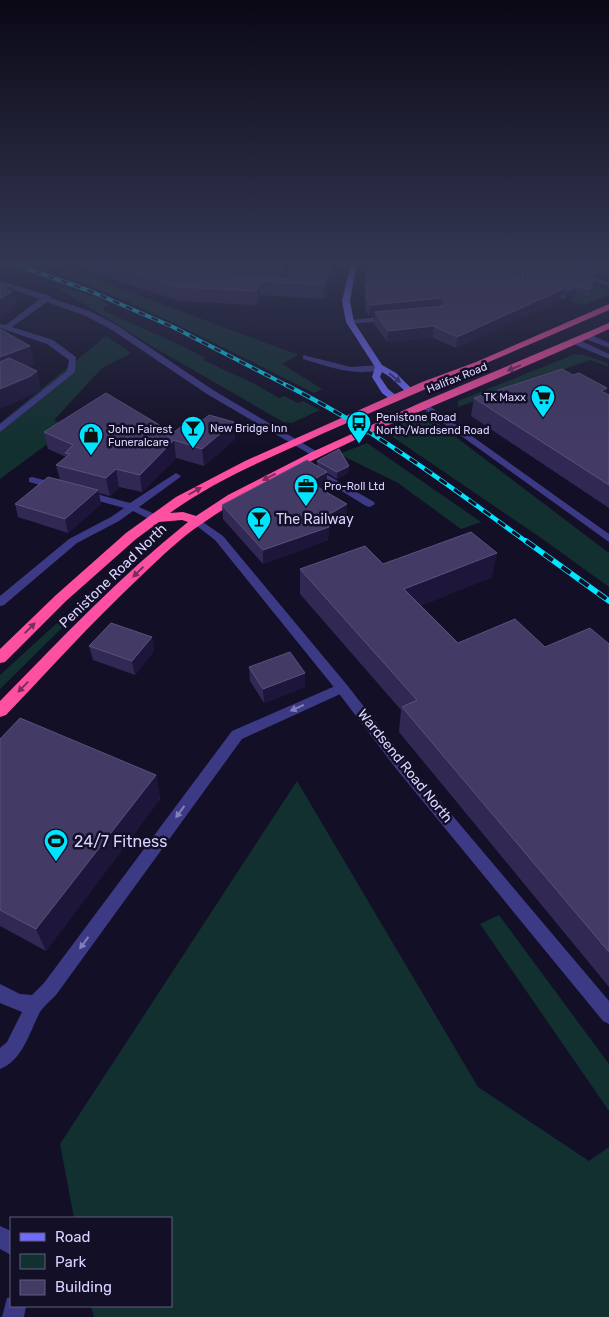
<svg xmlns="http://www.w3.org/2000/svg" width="609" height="1317" font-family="Rubik,sans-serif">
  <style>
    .green { fill: #12302f }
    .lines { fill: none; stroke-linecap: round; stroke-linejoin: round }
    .lane { fill: #3d3a85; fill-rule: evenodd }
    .street { fill: #3d3a85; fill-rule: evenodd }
    .secondary { fill: #6f6bff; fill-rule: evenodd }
    .highway { fill: #ff4fa3; fill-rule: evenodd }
    .rail-far2-casing { stroke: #00e5ff; stroke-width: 4 }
    .rail-far1-casing { stroke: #00e5ff; stroke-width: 4.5 }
    .rail-casing { stroke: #00e5ff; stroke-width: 5.5 }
    .rail-far2 { stroke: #130f26; stroke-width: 2.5; stroke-dasharray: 7; stroke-linecap: butt }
    .rail-far1 { stroke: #130f26; stroke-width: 3; stroke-dasharray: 9; stroke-linecap: butt }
    .rail { stroke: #130f26; stroke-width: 4; stroke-dasharray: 11; stroke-linecap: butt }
    .wall { fill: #312854; fill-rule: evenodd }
    .shaded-wall { fill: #1d163a }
    .building { fill: #433a66; stroke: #5a527e }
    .oneway { fill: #7d2c5e }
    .oneway2 { fill: #38347d }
    .oneway3 { fill: #837fbc }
    .labels { text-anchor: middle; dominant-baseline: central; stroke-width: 5; stroke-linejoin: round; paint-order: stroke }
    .far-street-label { font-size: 11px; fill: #d9d4ff; stroke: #130f26 }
    .far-poi-label { font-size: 11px; fill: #d9d4ff; stroke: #130f26; text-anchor: start }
    .poi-label { font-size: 14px; fill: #d9d4ff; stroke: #130f26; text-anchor: start }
    .street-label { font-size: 14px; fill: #d9d4ff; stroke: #130f26 }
    .near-poi-label { font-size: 16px; fill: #d9d4ff; stroke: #130f26; text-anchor: start }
  </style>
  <rect width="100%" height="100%" fill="#130f26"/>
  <path class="green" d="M 24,262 L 44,262 L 73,271 L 298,355 L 282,364 L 322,389 L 314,393 C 219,346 125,294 24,262 Z
    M 589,283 L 609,291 L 609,295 L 583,305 L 570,301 L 574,296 L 529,289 Z
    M 55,286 L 94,296 L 108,305 L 103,307 L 104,311 L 180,345 L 205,358 L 203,360 L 253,383 L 279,398 L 284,396 L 298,403 L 303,401 L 320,410 L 292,423 L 283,422 L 150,345 Z
    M 106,336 L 131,353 L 102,368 L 54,420 L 69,428 L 0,479 L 0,423 Z
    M 575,354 L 584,355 L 607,363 L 609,367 L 590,360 L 458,407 L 458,401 Z
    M 412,418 L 431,418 L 609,553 L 609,587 L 544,540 L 384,431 Z
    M 367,443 L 481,522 L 461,529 L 398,483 L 339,454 Z
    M 74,611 L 74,615 L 70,620 L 0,689 L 0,675 L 68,613 Z
    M 297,781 L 478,1087 L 589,1161 L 609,1147 L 609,1317 L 94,1317 L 91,1306 L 171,1306 L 171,1218 L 74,1218 L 60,1144 Z
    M 499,915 L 609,1064 L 609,1111 L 480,924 Z"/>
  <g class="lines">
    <path class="lane" d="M 524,263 L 527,265 L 523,287 L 565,295 L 565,299 L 518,290 L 515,286 L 521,265 Z
      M 0,281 L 51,296 L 51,298 L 92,312 L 118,326 L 213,390 L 321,454 L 319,456 L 313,456 L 207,394 L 112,330 L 86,316 L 47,302 L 12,327 L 53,340 L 76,357 L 75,372 L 0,432 L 0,424 L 67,371 L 69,360 L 47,344 L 0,328 L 0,324 L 6,325 L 40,299 L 0,285 Z
      M 391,316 L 394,316 L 394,320 L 350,324 L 346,322 L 350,320 Z
      M 303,355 L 351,367 L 379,365 L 383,367 C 365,380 323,365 303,359 Z
      M 424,402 L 609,534 L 609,542 L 421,407 L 420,405 Z
      M 312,466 L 374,502 L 375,504 L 370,507 L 366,506 L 309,471 L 309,467 Z
      M 176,473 L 181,476 L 179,478 L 139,507 L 159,516 L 160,518 L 159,520 L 151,520 L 133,511 L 119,521 L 77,543 L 4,605 L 0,606 L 0,596 L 69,539 L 111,517 L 124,508 L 81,496 L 81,492 L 85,491 L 130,503 Z
      M 32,477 L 60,484 L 61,486 L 56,489 L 29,482 L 29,478 Z
      M 342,683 L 347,685 L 348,688 L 347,691 L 242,739 L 56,995 C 51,1000 44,1006 40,1012 C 29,1033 23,1060 0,1069 L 0,1048 L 7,1042 L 22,1012 L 0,1003 L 0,984 L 20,994 L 32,995 L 44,983 L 232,731 Z
      M 0,1226 L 11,1231 L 11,1255 L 0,1249 Z
      M 11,1297 L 11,1306 L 26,1306 L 24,1317 L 2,1317 L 7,1298 Z"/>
    <path class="street" d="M 502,262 L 519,262 L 547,268 L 544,270 Z
      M 289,271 L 294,272 L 291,289 L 287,291 L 279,288 L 284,286 Z
      M 579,272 L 609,282 L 609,286 L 577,275 L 576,274 Z
      M 583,334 L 589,334 L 609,343 L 609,348 L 583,338 Z
      M 571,339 L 577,339 L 609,354 L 609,359 L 571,343 Z
      M 197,518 L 223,536 L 347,685 L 408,763 L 609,1001 L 609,1024 L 603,1021 L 398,771 L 337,691 L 215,540 L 193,523 L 192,521 L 193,519 Z"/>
    <path class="secondary" d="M 351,262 L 357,262 L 350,301 L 354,322 L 382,365 L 396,373 L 414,391 L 407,393 L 390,377 L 382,372 L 380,377 L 388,389 L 397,396 L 397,400 L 391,400 L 382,393 L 372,377 L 375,367 L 346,322 L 342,301 Z"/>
    <path class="highway" d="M 609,304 L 609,310 C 514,352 419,391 324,433 C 272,457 216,479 170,513 L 183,512 L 196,516 L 228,495 L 312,452 L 420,403 L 609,323 L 609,329 C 527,367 442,401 359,438 C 306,463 252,489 203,523 C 180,538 160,558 140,577 C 93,621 50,669 6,715 L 0,717 L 0,701 C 61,639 120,576 188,522 L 182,520 L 159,522 L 136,539 L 66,601 L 5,662 L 0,663 L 0,649 L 56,595 L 126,533 L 176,497 L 245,461 L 422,382 L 476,362 Z"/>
    <defs>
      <path id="rail-far2" d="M 8,262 L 90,291 L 173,327 L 288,386"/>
      <path id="rail-far1" d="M 286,385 C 372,428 450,486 528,543"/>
      <path id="rail" d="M 526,541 L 609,601"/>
    </defs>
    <use href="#rail-far2" class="rail-far2-casing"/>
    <use href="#rail-far1" class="rail-far1-casing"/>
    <use href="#rail" class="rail-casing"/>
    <use href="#rail-far2" class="rail-far2"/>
    <use href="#rail-far1" class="rail-far1"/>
    <use href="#rail" class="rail"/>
  </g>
  <path class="wall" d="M 44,262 L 336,262 L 324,299 L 260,295 L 257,305 L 179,301 L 83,269 L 72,273 ZM 288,269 L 293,271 L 293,275 L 287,279 L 285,279 Z
    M 369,262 L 519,262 L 516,276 L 518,280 L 526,282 L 529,263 L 594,277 L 589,295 L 575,293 L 567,297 L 565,293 L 562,293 L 561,300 L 456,348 L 433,338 L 387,342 L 374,324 L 375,316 L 369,316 L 365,310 L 366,298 L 364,298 L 365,287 Z
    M 525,262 L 609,262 L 609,278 L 597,274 L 596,276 L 543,264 Z
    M 607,388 L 606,393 L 609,395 L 609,508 L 471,416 L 474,398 Z
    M 234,422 L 235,439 L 204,466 L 176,458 L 142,492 L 119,487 L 110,496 L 99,493 L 101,504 L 68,533 L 18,517 L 15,504 L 60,480 L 56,465 L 66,457 L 48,449 L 44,432 L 173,433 L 198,424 Z
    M 317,461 L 348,473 L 337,479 L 327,473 L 327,485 L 320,489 L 347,517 L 329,528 L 328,540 L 263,564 L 223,519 L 222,505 L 317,466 Z
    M 383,564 L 492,577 L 420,606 L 458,643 L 545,647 L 609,644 L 609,987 L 399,732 L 401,710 L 300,594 L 300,569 Z
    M 152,637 L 154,651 L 135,675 L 93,660 L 89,646 Z
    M 249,667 L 305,673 L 305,687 L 264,703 L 250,681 Z
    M 0,739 L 156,775 L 160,799 L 46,951 L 0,926 Z"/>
  <path class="shaded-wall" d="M 70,262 L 82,262 L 83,269 L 72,273 Z
    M 286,262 L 288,262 L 288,269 L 283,283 L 282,271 Z
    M 332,262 L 336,262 L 324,299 L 324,285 Z
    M 519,262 L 519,267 L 513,285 L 515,275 Z
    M 260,281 L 260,295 L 257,305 L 257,291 Z
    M 12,285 L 16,303 L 15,304 L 16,309 L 0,320 L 0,299 L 4,290 Z
    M 576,287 L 575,293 L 567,297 L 568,291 Z
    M 563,289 L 561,300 L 456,348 L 457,337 Z
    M 441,298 L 440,309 L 375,312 L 375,316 L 369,316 L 370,305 Z
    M 434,326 L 433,338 L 387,342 L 388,331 Z
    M 30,346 L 35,365 L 1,378 L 0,374 L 0,357 Z
    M 37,371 L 41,389 L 35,394 L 0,409 L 0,389 Z
    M 607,388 L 602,406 L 601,391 Z
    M 234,422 L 235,439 L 204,466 L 202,449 Z
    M 174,440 L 176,458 L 142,492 L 140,475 Z
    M 349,466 L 348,473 L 337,479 L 337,472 Z
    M 116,469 L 119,487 L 110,496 L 106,478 Z
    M 327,472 L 327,485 L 309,495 L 309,482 Z
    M 98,490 L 101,504 L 68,533 L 65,519 Z
    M 347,504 L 347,517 L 329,528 L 328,540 L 263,564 L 263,550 L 321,519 Z
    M 497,553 L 492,577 L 401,614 L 404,589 Z
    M 152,637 L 154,651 L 135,675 L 132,661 Z
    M 305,673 L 305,687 L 264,703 L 263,689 Z
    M 156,775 L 160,799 L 46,951 L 36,929 Z"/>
  <path class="building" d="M 101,262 L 163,262 L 202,274 L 287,279 L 293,275 L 295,262 L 332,262 L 324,285 L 260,281 L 257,291 L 178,287 Z
    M 187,262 L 286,262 L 282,271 L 202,266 Z
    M 369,262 L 519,262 L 515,275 L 518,280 L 563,289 L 457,337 L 434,326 L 388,331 L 375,312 L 444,306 L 446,301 L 441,298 L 370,305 L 366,299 L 368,287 L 365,287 Z
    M 585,262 L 609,262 L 609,267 L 599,263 L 598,265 Z
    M 529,263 L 570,270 L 594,277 L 590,289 L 576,287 L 568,291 L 567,287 L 526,280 Z
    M 0,283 L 12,285 L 4,290 L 12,291 L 0,299 Z
    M 0,329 L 30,346 L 0,357 Z
    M 9,358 L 37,371 L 31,376 L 0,389 L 0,362 Z
    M 562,369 L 573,375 L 579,373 L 607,388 L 601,391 L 609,395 L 609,485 L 474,398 Z
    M 106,393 L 173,433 L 188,421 L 198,424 L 209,415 L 234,422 L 202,449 L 174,440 L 140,475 L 116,469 L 106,478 L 56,465 L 70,454 L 65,453 L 73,445 L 44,432 Z
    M 339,449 L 349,466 L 337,472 L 317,461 Z
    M 307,460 L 327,472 L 309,482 L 347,504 L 321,519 L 329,527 L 263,550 L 222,505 Z
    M 48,477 L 98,490 L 65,519 L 15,504 Z
    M 471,532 L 497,553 L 404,589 L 458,643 L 515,619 L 545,647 L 590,628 L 609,644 L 609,952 L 402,707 L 417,700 L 300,569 L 365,546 L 383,564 Z
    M 111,623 L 152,637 L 132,661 L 89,646 Z
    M 290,652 L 305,673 L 263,689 L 249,667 Z
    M 20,718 L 156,775 L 36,929 L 0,910 L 0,739 Z"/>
  <defs><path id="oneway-solid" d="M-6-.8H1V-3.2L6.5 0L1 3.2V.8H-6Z" transform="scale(1.25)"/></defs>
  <g class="oneway">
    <use href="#oneway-solid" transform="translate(514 368) rotate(157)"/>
    <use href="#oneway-solid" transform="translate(269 477) rotate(153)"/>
    <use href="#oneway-solid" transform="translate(195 491) rotate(-30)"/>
    <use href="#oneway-solid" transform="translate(138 572) rotate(136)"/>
    <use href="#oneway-solid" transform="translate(30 628) rotate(-45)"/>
    <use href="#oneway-solid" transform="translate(23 687) rotate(134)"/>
  </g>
  <use class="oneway2" href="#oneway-solid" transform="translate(395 378) rotate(40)"/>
  <g class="oneway3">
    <use href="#oneway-solid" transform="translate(297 708) rotate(156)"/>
    <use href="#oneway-solid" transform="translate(180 812) rotate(126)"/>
    <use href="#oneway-solid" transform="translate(84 943) rotate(126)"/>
  </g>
  <linearGradient id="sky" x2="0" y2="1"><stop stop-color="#0a0815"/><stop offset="0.59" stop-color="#333752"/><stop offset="1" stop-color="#333752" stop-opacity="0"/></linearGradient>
  <rect width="609" height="446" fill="url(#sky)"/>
  <defs>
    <symbol id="supermarket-pin" viewBox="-11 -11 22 30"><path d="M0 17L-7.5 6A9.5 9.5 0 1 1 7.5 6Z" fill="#00e5ff" stroke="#130f26"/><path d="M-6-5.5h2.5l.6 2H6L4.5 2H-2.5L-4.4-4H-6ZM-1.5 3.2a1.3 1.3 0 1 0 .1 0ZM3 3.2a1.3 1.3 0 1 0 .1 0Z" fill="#111"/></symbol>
    <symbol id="bus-pin" viewBox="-11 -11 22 30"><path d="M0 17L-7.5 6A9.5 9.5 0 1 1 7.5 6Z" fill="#00e5ff" stroke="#130f26"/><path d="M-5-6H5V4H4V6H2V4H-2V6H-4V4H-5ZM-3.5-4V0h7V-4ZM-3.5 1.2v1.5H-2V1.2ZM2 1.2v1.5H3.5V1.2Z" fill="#111"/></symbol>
    <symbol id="bar-pin" viewBox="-11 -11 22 30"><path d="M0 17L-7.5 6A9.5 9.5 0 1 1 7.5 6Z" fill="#00e5ff" stroke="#130f26"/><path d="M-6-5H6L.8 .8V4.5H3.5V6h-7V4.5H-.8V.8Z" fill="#111"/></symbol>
    <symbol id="shop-pin" viewBox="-11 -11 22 30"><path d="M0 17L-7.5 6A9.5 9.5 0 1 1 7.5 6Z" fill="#00e5ff" stroke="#130f26"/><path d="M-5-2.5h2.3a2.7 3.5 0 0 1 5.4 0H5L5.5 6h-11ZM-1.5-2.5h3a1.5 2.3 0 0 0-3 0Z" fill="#111"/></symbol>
    <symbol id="office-pin" viewBox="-11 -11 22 30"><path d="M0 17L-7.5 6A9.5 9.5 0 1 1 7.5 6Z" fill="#00e5ff" stroke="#130f26"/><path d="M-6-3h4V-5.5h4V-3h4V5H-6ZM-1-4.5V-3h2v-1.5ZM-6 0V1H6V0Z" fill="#111"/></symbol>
    <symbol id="stadium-pin" viewBox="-11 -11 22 30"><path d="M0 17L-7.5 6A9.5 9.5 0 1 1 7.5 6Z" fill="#00e5ff" stroke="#130f26"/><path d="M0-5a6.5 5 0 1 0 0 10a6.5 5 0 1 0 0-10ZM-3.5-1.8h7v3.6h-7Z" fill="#111"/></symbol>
  </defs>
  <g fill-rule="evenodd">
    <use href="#supermarket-pin" x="529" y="383" width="28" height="38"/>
    <use href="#bus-pin" x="345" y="409" width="28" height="38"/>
    <use href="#bar-pin" x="179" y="414" width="28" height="38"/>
    <use href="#shop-pin" x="77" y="421" width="28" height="38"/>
    <use href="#office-pin" x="292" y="472" width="28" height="38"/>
    <use href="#bar-pin" x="245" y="505" width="28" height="38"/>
    <use href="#stadium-pin" x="42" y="827" width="28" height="38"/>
  </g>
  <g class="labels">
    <g class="far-street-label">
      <text transform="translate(457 378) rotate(-22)">Halifax Road</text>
    </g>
    <g class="far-poi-label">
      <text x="526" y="397" text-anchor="end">TK Maxx</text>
      <text x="376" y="417">Penistone Road<tspan x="376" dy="13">North/Wardsend Road</tspan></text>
      <text x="210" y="428">New Bridge Inn</text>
      <text x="108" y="429">John Fairest<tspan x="108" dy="13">Funeralcare</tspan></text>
      <text x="324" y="486">Pro-Roll Ltd</text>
    </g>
    <g class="poi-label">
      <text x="276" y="519">The Railway</text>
    </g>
    <g class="street-label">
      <text transform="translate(113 576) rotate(-44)">Penistone Road North</text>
      <text transform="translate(405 766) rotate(51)">Wardsend Road North</text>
    </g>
    <g class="near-poi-label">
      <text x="74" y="841">24/7 Fitness</text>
    </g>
  </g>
  <rect x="10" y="1217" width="162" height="90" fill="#130f26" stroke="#625e7d"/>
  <rect x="20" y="1233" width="25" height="8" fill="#6f6bff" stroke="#625e7d"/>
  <text x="55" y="1242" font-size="15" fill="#d9d4ff">Road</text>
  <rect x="20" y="1254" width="25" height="15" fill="#12302f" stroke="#625e7d"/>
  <text x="55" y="1267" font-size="15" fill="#d9d4ff">Park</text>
  <rect x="20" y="1280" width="25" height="15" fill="#433a66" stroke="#625e7d"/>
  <text x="55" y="1292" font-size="15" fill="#d9d4ff">Building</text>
</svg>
